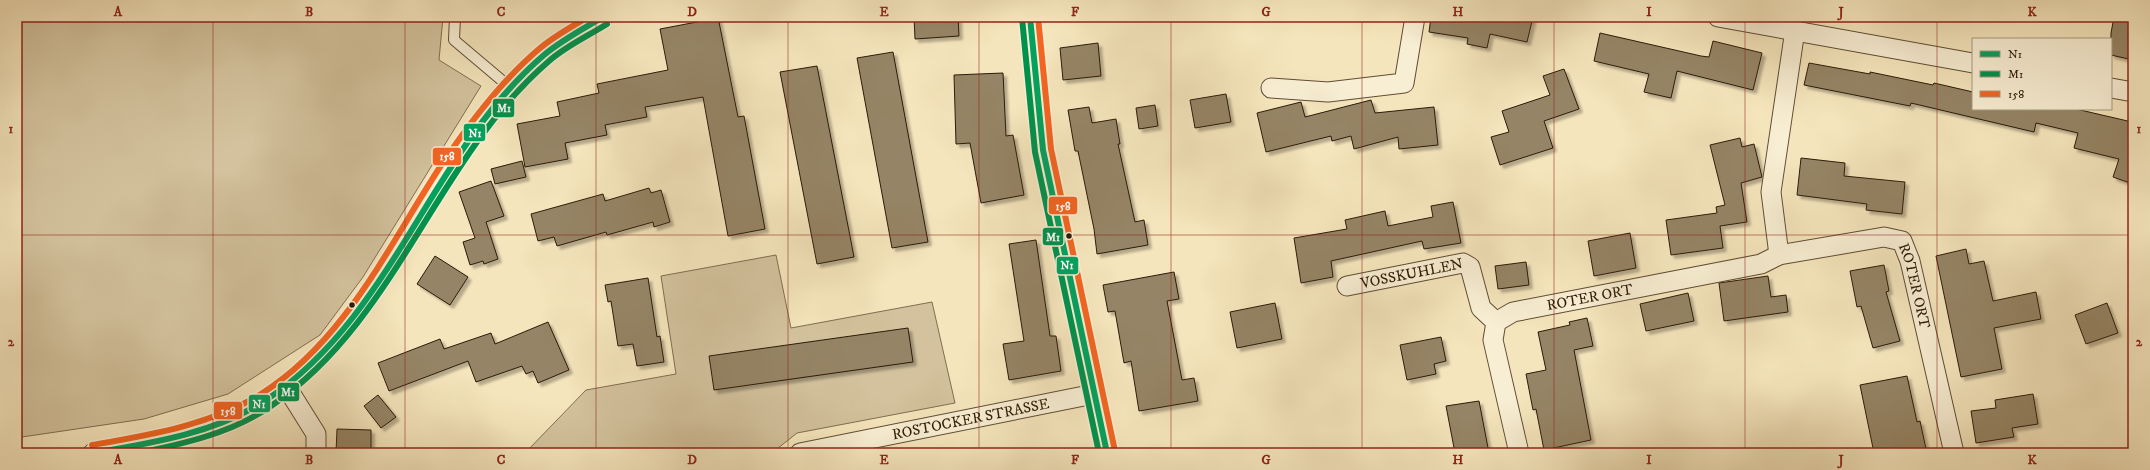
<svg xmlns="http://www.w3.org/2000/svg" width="2150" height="470" font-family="'IM FELL DW Pica',serif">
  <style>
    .green { fill: #d3c29d; stroke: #806e52 }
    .building { fill: #958465; stroke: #2d1a07; filter: url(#shadow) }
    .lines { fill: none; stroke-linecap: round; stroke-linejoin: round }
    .service-casing { stroke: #5f4d34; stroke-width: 12 }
    .minor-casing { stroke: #5f4d34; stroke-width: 21 }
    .service { stroke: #f8eed3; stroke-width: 10 }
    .minor { stroke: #f8eed3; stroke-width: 19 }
    .bus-1-casing { stroke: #f8eed3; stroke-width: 9 }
    .bus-2-casing { stroke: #f8eed3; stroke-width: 9 }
    .bus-3-casing { stroke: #f8eed3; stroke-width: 9 }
    .bus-1 { stroke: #03a15e; stroke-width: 6 }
    .bus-2 { stroke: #00924d; stroke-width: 6 }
    .bus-3 { stroke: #f26522; stroke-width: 6 }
    .grid { fill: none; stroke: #8f2418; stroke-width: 1; stroke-opacity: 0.55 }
    .bus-dot { fill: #2d1a07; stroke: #f8eed3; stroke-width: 1.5 }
    .labels { text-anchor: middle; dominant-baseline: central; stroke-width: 4; stroke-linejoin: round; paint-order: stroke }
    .street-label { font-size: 15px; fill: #2d1a07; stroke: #f8eed3 }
    .line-badge { stroke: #f8eed3; stroke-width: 1.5 }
    .badge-label { font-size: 11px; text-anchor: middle; font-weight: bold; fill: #fff }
    .neatline { fill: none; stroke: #8f2418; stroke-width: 1.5 }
    .grid-label { font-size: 13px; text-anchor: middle; font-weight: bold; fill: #8f2418 }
  </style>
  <defs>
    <filter id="shadow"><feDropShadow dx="3.5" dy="3.5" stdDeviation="1" flood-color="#0004"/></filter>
  </defs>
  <rect width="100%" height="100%" fill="#f5e5bc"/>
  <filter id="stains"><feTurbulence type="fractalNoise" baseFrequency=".005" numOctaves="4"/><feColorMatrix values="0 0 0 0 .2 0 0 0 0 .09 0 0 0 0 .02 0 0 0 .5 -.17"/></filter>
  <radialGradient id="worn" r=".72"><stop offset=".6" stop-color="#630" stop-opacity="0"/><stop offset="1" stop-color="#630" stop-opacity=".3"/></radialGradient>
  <path class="green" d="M 17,17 L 443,17 L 439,60 L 481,86 L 363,277 L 320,335 L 228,394 L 144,419 L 22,437 L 20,453 L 17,453 Z
    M 776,255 L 791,328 L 932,302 L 955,403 L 797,433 L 772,453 L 525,453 L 586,390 L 676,374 L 661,276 Z"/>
  <path class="building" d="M 702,17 L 718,17 L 738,117 L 744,116 L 765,229 L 728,236 L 703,97 L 645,107 L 647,117 L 605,125 L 607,135 L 565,143 L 568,159 L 525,167 L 517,124 L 560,116 L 557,102 L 599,93 L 597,84 L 668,70 L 660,29 L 702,21 Z
    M 914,17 L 958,17 L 959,36 L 915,39 Z
    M 1431,17 L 1533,17 L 1527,42 L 1490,34 L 1487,48 L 1467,44 L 1468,38 L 1429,32 Z
    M 2114,17 L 2133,17 L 2133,60 L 2111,55 L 2111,33 Z
    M 1600,33 L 1701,56 L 1709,57 L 1713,41 L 1762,53 L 1753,90 L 1677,71 L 1671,98 L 1644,92 L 1649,74 L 1594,61 Z
    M 1098,43 L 1101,76 L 1063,80 L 1060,48 Z
    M 893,52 L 928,242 L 892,248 L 857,58 Z
    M 1809,63 L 1870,74 L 1870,72 L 1933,85 L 1934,83 L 1973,92 L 1973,109 L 2076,109 L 2132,122 L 2133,184 L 2113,177 L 2119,159 L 2074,148 L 2078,133 L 2036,123 L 2034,132 L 1911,103 L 1910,106 L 1804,85 Z
    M 817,66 L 854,257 L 817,264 L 780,72 Z
    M 1564,69 L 1579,109 L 1544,121 L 1553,148 L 1500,165 L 1491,137 L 1509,132 L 1502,111 L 1550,95 L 1543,76 Z
    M 1003,73 L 1006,136 L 1013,135 L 1024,195 L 981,203 L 970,143 L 956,144 L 954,75 Z
    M 1226,94 L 1231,122 L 1195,128 L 1190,100 Z
    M 1371,100 L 1375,113 L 1434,107 L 1438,145 L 1399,149 L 1398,137 L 1354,149 L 1351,136 L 1332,141 L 1331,136 L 1266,152 L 1257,113 L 1301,102 L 1305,117 Z
    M 1155,105 L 1158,126 L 1139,129 L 1136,108 Z
    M 1089,107 L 1092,123 L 1116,119 L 1120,144 L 1118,144 L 1135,222 L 1144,220 L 1148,245 L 1097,254 L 1094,229 L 1078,151 L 1075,151 L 1068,110 Z
    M 1740,138 L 1742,147 L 1754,144 L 1762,177 L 1741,183 L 1747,222 L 1720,226 L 1723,248 L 1671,255 L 1666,220 L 1717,213 L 1716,207 L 1725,205 L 1710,145 Z
    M 1801,158 L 1845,163 L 1844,176 L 1905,182 L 1902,214 L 1866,210 L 1867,204 L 1797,195 Z
    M 522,161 L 526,177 L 495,184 L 491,169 Z
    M 491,181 L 504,216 L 486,222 L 498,259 L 484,264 L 483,261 L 470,265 L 463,242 L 475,238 L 459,192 Z
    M 649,188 L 651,193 L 661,190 L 670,222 L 654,227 L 653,222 L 607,235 L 606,232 L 557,246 L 554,237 L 538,241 L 531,214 L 603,194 L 605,201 Z
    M 1453,202 L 1461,243 L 1424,249 L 1422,241 L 1331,261 L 1333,277 L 1301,283 L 1294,238 L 1347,229 L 1345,220 L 1385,211 L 1388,226 L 1433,217 L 1431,206 Z
    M 1630,233 L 1636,268 L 1594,276 L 1588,241 Z
    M 1036,240 L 1050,336 L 1056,336 L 1061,371 L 1009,380 L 1003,344 L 1024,341 L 1009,244 Z
    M 1966,249 L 1969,264 L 1984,261 L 1993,301 L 2036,292 L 2041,319 L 1994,328 L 2002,369 L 1961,377 L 1936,256 Z
    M 435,256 L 468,277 L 450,305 L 417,284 Z
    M 1526,262 L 1529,285 L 1498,289 L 1495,266 Z
    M 1884,265 L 1889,291 L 1886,292 L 1900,341 L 1873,348 L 1861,306 L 1857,307 L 1850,271 Z
    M 1174,272 L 1179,299 L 1167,301 L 1182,380 L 1194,378 L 1198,401 L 1139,411 L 1131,361 L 1124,363 L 1115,311 L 1108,312 L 1103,285 Z
    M 1768,276 L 1771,297 L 1786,295 L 1788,312 L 1724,321 L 1719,283 Z
    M 648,278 L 657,337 L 660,336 L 664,362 L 637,366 L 633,344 L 618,346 L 611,301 L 608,302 L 605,285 Z
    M 1688,293 L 1694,321 L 1646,331 L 1640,304 Z
    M 1275,303 L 1282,339 L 1237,348 L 1230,312 Z
    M 2107,303 L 2118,333 L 2086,344 L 2075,315 Z
    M 1587,318 L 1593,346 L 1574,350 L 1591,440 L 1544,450 L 1536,409 L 1533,410 L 1526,374 L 1546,370 L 1538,332 L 1570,325 L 1569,322 Z
    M 548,322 L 569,370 L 538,383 L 533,371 L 526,374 L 522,366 L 476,382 L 468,361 L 389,391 L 378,363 L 440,339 L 444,349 L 491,333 L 495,344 Z
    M 908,328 L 913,362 L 714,390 L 709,356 Z
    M 1441,337 L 1446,361 L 1434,364 L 1436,374 L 1407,380 L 1400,345 Z
    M 1907,376 L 1917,422 L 1920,421 L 1926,449 L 1909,453 L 1874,453 L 1860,385 Z
    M 2033,394 L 2038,424 L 2012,428 L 2014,437 L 1976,443 L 1971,411 L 1996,408 L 1995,400 Z
    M 378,395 L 396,417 L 381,428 L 364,406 Z
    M 1479,401 L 1489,453 L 1455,453 L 1446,406 Z
    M 337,429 L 371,430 L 371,453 L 336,453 Z"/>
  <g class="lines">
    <defs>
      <path id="service" d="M 455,17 L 454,40 L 512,89"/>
      <g id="minor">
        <path d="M 1030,17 L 1035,82 L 1043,150 L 1107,453"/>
        <path d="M 1718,17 L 1973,63"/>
        <path d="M 1271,88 L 1328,92 L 1404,83 L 1415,17"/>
        <path d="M 2111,88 L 2133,92"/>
        <path d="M 1779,255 L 1771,192 L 1795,30"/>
        <path id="s1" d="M 1347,286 L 1463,263 L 1470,267 L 1481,308 L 1496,322 L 1493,340 L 1519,453"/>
        <path id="s2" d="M 1496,322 L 1513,312 L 1761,264 L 1779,255 L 1884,237 L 1902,241 L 1910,261 L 1954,453"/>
        <path d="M 286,386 L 316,434 L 316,453"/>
        <path d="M 93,453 C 151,443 215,432 266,400 C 364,338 405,225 472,136 C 493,108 518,78 544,55 C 562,40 584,29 603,17"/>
        <path id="s3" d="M 800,453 L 1094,394"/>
      </g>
    </defs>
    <use href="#service" class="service-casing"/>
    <use href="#minor" class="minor-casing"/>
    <use href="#service" class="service"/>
    <use href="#minor" class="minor"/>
    <defs>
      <path id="bus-1" d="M 1030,17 L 1043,150 L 1107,453
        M 93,453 C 152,443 216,433 266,400 C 394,316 430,152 544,55 C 562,40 583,29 603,17"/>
      <path id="bus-2" d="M 1022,18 L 1035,152 L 1099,453
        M 138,453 C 183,444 232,433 271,406 C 398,320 435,159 549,61 C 566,46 588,36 607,24"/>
      <path id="bus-3" d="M 1038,17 L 1051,149 L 1115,451
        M 92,445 C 149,435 211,425 261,394 C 345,341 388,247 440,167 C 468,125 500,82 539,49 C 554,36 571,27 588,17"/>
    </defs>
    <use href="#bus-1" class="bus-1-casing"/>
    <use href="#bus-2" class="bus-2-casing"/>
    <use href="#bus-3" class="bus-3-casing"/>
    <use href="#bus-1" class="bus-1"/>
    <use href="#bus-2" class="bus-2"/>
    <use href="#bus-3" class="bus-3"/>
  </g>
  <path class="grid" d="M 213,17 L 213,453M 405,17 L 405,453M 596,17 L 596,453M 788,17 L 788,453M 979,17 L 979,453M 1171,17 L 1171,453M 1362,17 L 1362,453M 1554,17 L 1554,453M 1745,17 L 1745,453M 1937,17 L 1937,453M 17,235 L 2133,235"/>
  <g class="bus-dot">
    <circle cx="1069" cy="236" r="3.5"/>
    <circle cx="352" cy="305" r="3.5"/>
  </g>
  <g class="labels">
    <g class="street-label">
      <text stroke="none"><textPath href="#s1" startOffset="66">VOSSKUHLEN</textPath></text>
      <text stroke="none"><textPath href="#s2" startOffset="464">ROTER ORT</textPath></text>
      <text stroke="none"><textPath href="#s2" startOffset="98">ROTER ORT</textPath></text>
      <text stroke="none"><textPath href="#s3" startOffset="174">ROSTOCKER STRASSE</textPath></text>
    </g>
  </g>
  <g class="line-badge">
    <rect x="492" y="98" width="23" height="20" rx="4" fill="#00924d"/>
    <rect x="463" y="123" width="23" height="19" rx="4" fill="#03a15e"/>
    <rect x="432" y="147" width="30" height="19" rx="4" fill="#f26522"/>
    <rect x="1048" y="196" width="30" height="19" rx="4" fill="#f26522"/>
    <rect x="1042" y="227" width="22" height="19" rx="4" fill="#00924d"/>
    <rect x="1056" y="256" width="23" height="19" rx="4" fill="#03a15e"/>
    <rect x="277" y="382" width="23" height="20" rx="4" fill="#00924d"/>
    <rect x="248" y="394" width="23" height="19" rx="4" fill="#03a15e"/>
    <rect x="213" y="401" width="30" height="19" rx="4" fill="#f26522"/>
  </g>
  <g class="badge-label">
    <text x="504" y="112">M1</text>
    <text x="475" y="137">N1</text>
    <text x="447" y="160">158</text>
    <text x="1063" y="210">158</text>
    <text x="1053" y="241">M1</text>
    <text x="1067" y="269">N1</text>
    <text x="288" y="396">M1</text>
    <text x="259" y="408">N1</text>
    <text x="228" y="415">158</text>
  </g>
  <rect width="2150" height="470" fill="none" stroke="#f5e5bc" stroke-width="44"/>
  <rect x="1972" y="38" width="140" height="72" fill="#f8eed3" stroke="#a79981"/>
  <rect x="1980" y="51" width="20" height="6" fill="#03a15e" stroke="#a79981"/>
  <text x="2008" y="58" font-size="12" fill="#2d1a07">N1</text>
  <rect x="1980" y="71" width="20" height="6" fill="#00924d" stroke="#a79981"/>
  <text x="2008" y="78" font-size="12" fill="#2d1a07">M1</text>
  <rect x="1980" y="91" width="20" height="6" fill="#f26522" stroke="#a79981"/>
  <text x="2008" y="98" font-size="12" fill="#2d1a07">158</text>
  <rect x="22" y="22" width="2106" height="426" class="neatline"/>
  <g class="grid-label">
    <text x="118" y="16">A</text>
    <text x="309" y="16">B</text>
    <text x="501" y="16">C</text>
    <text x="692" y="16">D</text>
    <text x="884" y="16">E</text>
    <text x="1075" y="16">F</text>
    <text x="1266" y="16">G</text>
    <text x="1458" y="16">H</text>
    <text x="1649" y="16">I</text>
    <text x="1841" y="16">J</text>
    <text x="2032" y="16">K</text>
    <text x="11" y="133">1</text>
    <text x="2139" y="133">1</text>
    <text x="11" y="346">2</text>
    <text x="2139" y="346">2</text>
    <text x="118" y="464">A</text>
    <text x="309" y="464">B</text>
    <text x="501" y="464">C</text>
    <text x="692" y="464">D</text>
    <text x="884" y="464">E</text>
    <text x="1075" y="464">F</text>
    <text x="1266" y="464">G</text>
    <text x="1458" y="464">H</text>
    <text x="1649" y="464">I</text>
    <text x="1841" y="464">J</text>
    <text x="2032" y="464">K</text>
  </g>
  <rect width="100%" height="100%" filter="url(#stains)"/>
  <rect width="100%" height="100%" fill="url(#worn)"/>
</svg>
